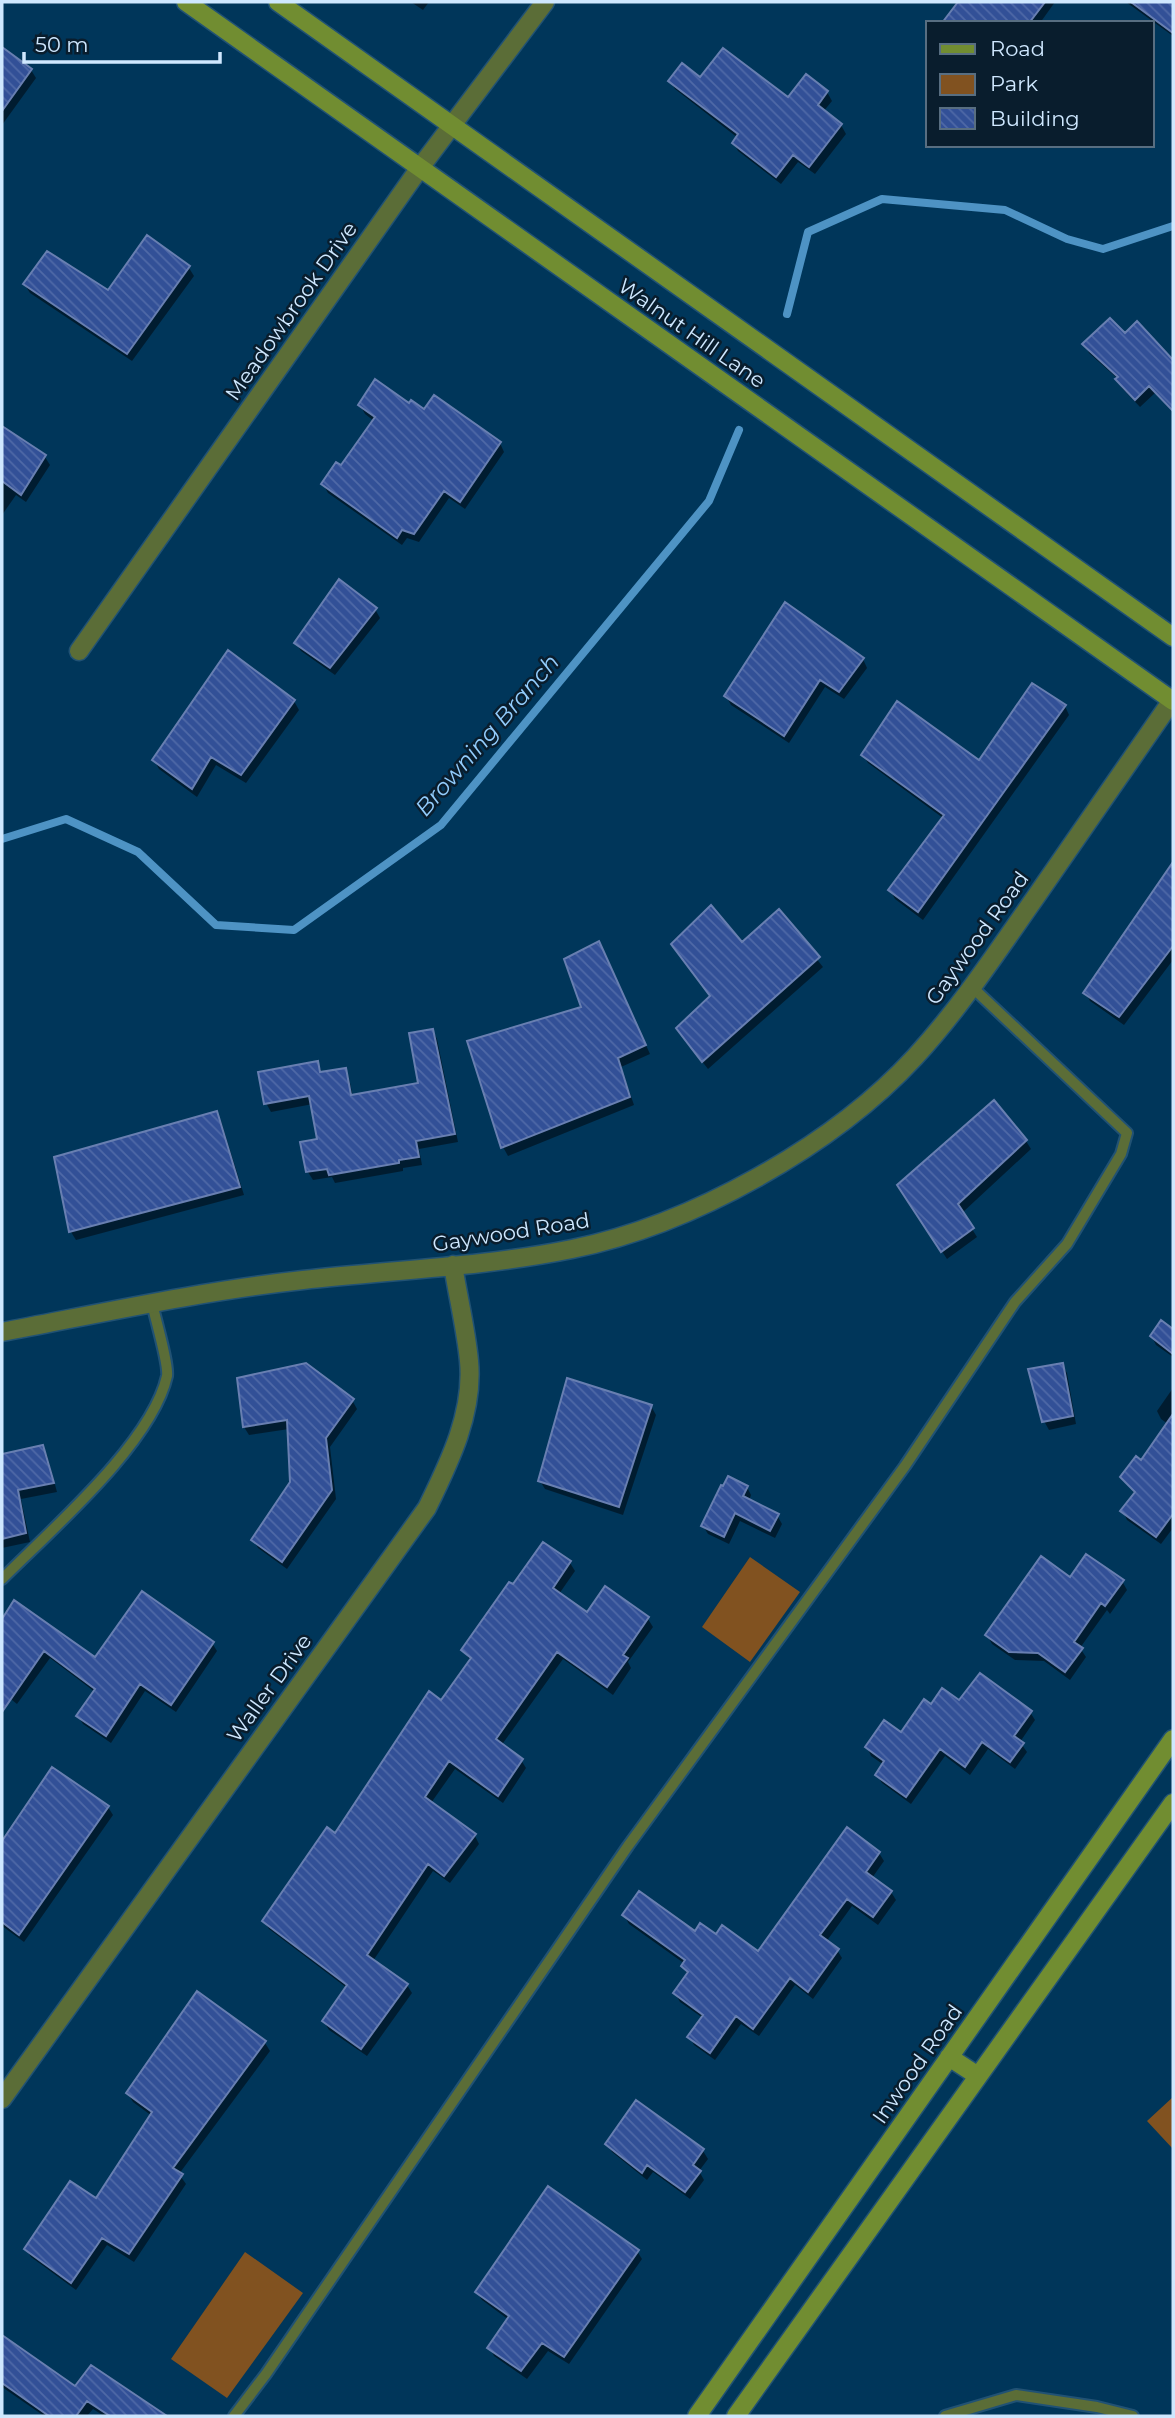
<svg xmlns="http://www.w3.org/2000/svg" width="1175" height="2418" font-family="Montserrat,sans-serif">
  <style>
    .green { fill: #815220 }
    .shadow { fill: #0007 }
    .lines { fill: none; stroke-linecap: round; stroke-linejoin: round }
    .stream { stroke: #4e93c4; stroke-width: 8 }
    .building { fill: url(#building-back-hatch); stroke: #687fb1; stroke-width: 2 }
    .lane-casing { stroke: #215274; stroke-width: 14 }
    .street-casing { stroke: #215274; stroke-width: 21 }
    .secondary-casing { stroke: #215274; stroke-width: 21 }
    .lane { stroke: #5b6d37; stroke-width: 10 }
    .street { stroke: #5b6d37; stroke-width: 18 }
    .secondary { stroke: #718d31; stroke-width: 18 }
    .labels { text-anchor: middle; dominant-baseline: central; stroke-width: 5; stroke-linejoin: round; paint-order: stroke }
    .street-label { font-size: 21px; fill: #cfe8ff; stroke: #091d2d }
    .water-label { font-size: 23px; font-style: italic; fill: #92ccfc; stroke: #091d2d }
  </style>
  <defs>
    <pattern id="building-back-hatch" width="6" height="6" patternUnits="userSpaceOnUse" patternTransform="scale(1.75)"><rect width="6" height="6" fill="#325097"/><path d="M-1 5l2 2M0 0l6 6M5-1l2 2" fill="none" stroke="#4f69a7"/></pattern>
  </defs>
  <rect width="100%" height="100%" fill="#00365a"/>
  <path class="green" d="M 750,1557 L 800,1592 L 750,1662 L 702,1627 Z
    M 1173,2097 L 1173,2149 L 1147,2121 Z
    M 245,2252 L 303,2293 L 227,2398 L 171,2359 Z"/>
  <path class="shadow" d="M 411,2 L 429,2 L 423,10 Z
    M 960,2 L 1055,2 L 1040,23 L 944,23 Z
    M 1126,2 L 1173,2 L 1173,36 Z
    M 2,49 L 31,70 L 36,78 L 2,125 Z
    M 701,79 L 788,100 L 827,92 L 832,101 L 823,112 L 841,125 L 846,134 L 815,174 L 798,162 L 781,184 L 738,151 L 734,143 L 738,138 L 675,89 L 670,81 Z
    M 147,237 L 189,268 L 194,276 L 132,361 L 30,293 L 25,285 L 109,292 Z
    M 1137,324 L 1173,363 L 1173,412 L 1155,393 L 1140,407 L 1122,388 L 1118,379 L 1089,353 L 1085,344 L 1125,336 Z
    M 360,405 L 409,405 L 500,443 L 504,452 L 465,509 L 449,498 L 419,542 L 407,538 L 402,545 L 328,493 L 323,484 L 341,468 L 374,421 L 365,414 Z
    M 2,428 L 45,457 L 50,465 L 26,502 L 16,495 L 2,515 Z
    M 375,609 L 380,618 L 335,675 L 301,651 L 296,643 Z
    M 863,659 L 867,668 L 844,699 L 825,687 L 789,743 L 731,705 L 726,696 Z
    M 294,701 L 299,710 L 246,783 L 216,765 L 197,797 L 159,769 L 154,760 Z
    M 1065,706 L 1069,715 L 923,920 L 895,899 L 890,890 L 943,818 L 868,763 L 863,755 L 980,762 Z
    M 1173,865 L 1173,960 L 1124,1025 L 1090,1001 L 1086,993 Z
    M 779,912 L 823,967 L 708,1069 L 683,1037 L 712,997 L 741,945 Z
    M 603,951 L 650,1054 L 621,1067 L 634,1105 L 508,1156 L 503,1147 L 470,1042 L 583,1008 Z
    M 433,1031 L 437,1039 L 458,1142 L 419,1149 L 422,1165 L 403,1168 L 403,1171 L 335,1183 L 332,1177 L 313,1180 L 308,1172 L 302,1143 L 319,1140 L 313,1104 L 271,1112 L 266,1103 L 317,1063 L 323,1074 L 345,1069 L 349,1078 L 353,1097 L 420,1085 Z
    M 216,1113 L 221,1121 L 244,1195 L 76,1240 L 71,1232 L 56,1158 Z
    M 1026,1141 L 1031,1149 L 962,1213 L 977,1237 L 947,1259 L 904,1194 Z
    M 1161,1323 L 1173,1331 L 1173,1357 L 1156,1345 L 1152,1337 Z
    M 1062,1365 L 1067,1373 L 1076,1424 L 1049,1430 L 1044,1421 Z
    M 1173,1388 L 1173,1528 L 1161,1544 L 1127,1520 L 1123,1511 L 1135,1494 L 1122,1477 L 1141,1462 L 1168,1424 L 1161,1419 L 1157,1411 Z
    M 352,1400 L 357,1409 L 330,1447 L 336,1499 L 287,1569 L 258,1548 L 254,1540 L 292,1483 L 289,1429 L 249,1435 L 244,1427 Z
    M 651,1406 L 656,1415 L 623,1515 L 545,1489 L 540,1481 Z
    M 42,1447 L 47,1455 L 57,1492 L 21,1499 L 30,1542 L 2,1548 L 2,1456 Z
    M 747,1487 L 751,1495 L 749,1501 L 777,1515 L 782,1524 L 775,1538 L 740,1521 L 729,1544 L 708,1534 L 703,1526 Z
    M 570,1563 L 575,1571 L 559,1594 L 587,1614 L 605,1589 L 648,1619 L 653,1627 L 628,1662 L 631,1668 L 613,1695 L 563,1659 L 501,1746 L 521,1760 L 526,1768 L 503,1803 L 455,1769 L 431,1803 L 475,1836 L 479,1844 L 450,1883 L 433,1871 L 373,1961 L 407,1985 L 412,1993 L 367,2056 L 329,2030 L 324,2022 L 347,1988 L 269,1929 L 264,1921 L 336,1836 L 442,1702 L 471,1661 L 463,1651 L 513,1587 Z
    M 1071,1579 L 1122,1581 L 1127,1590 L 1110,1614 L 1107,1610 L 1080,1648 L 1086,1657 L 1070,1680 L 1044,1661 L 1015,1660 L 992,1644 L 987,1635 Z
    M 15,1602 L 95,1659 L 212,1643 L 217,1651 L 176,1712 L 145,1691 L 111,1743 L 83,1724 L 78,1716 L 95,1692 L 50,1658 L 17,1704 L 2,1692 L 2,1622 Z
    M 959,1703 L 1030,1712 L 1035,1720 L 1020,1742 L 1027,1752 L 1015,1769 L 988,1749 L 970,1775 L 945,1756 L 911,1804 L 882,1783 L 877,1775 L 884,1765 L 871,1756 L 867,1747 L 901,1735 L 931,1707 Z
    M 52,1769 L 108,1807 L 113,1815 L 24,1942 L 2,1926 L 2,1844 Z
    M 879,1853 L 884,1861 L 872,1878 L 891,1892 L 896,1900 L 878,1925 L 852,1906 L 826,1942 L 837,1950 L 842,1958 L 813,1999 L 795,1985 L 759,2036 L 741,2024 L 715,2060 L 694,2045 L 690,2037 L 703,2018 L 680,2002 L 675,1993 L 688,1975 L 683,1967 L 685,1964 L 629,1924 L 624,1915 L 716,1936 L 759,1954 Z
    M 198,1994 L 265,2043 L 270,2051 L 179,2174 L 186,2184 L 134,2262 L 107,2245 L 76,2290 L 31,2257 L 26,2249 L 96,2200 L 152,2116 L 133,2102 L 128,2094 Z
    M 636,2103 L 703,2151 L 708,2159 L 699,2171 L 704,2180 L 690,2199 L 653,2172 L 647,2180 L 612,2152 L 607,2144 Z
    M 637,2251 L 642,2259 L 569,2364 L 548,2351 L 527,2379 L 494,2356 L 490,2348 L 509,2320 L 482,2300 L 477,2292 Z
    M 2,2337 L 76,2388 L 154,2409 L 158,2416 L 104,2416 L 93,2409 L 87,2416 L 44,2416 L 2,2387 Z"/>
  <g class="lines">
    <path class="stream" d="M 787,314 L 808,232 L 882,199 L 1005,210 L 1067,239 L 1103,249 L 1173,226
      M 2,839 L 66,819 L 138,852 L 216,925 L 294,930 L 441,825 L 709,501 L 739,430"/>
  </g>
  <path class="building" d="M 958,2 L 1045,2 L 1029,23 L 942,23 Z
    M 1131,2 L 1173,2 L 1173,33 Z
    M 2,47 L 32,69 L 2,111 Z
    M 723,48 L 788,97 L 806,74 L 828,91 L 818,105 L 842,124 L 809,167 L 793,155 L 776,177 L 732,143 L 738,134 L 668,81 L 682,63 L 700,77 Z
    M 147,235 L 190,266 L 127,354 L 23,284 L 47,251 L 108,290 Z
    M 1110,318 L 1125,333 L 1137,321 L 1173,360 L 1173,411 L 1149,386 L 1135,400 L 1115,379 L 1118,377 L 1082,344 Z
    M 375,379 L 409,403 L 411,400 L 424,409 L 434,395 L 501,442 L 460,502 L 444,491 L 414,534 L 402,530 L 397,538 L 321,484 L 336,462 L 341,465 L 375,417 L 358,405 Z
    M 2,426 L 46,455 L 21,495 L 2,481 Z
    M 339,579 L 377,608 L 330,668 L 294,643 Z
    M 785,602 L 864,658 L 839,692 L 820,680 L 784,736 L 724,696 Z
    M 228,650 L 295,700 L 241,775 L 211,757 L 192,789 L 152,760 Z
    M 1032,683 L 1066,705 L 918,912 L 888,890 L 944,815 L 861,755 L 897,701 L 979,760 Z
    M 1173,862 L 1173,946 L 1119,1017 L 1083,993 Z
    M 711,905 L 742,942 L 779,909 L 820,957 L 702,1062 L 676,1028 L 710,996 L 671,944 Z
    M 599,941 L 646,1045 L 618,1058 L 630,1097 L 501,1148 L 467,1041 L 581,1007 L 564,959 Z
    M 433,1029 L 455,1134 L 416,1141 L 419,1157 L 399,1160 L 399,1163 L 329,1175 L 327,1169 L 306,1172 L 300,1142 L 317,1139 L 309,1096 L 264,1104 L 258,1072 L 318,1061 L 320,1072 L 346,1068 L 351,1095 L 418,1083 L 409,1033 Z
    M 994,1100 L 1027,1140 L 958,1204 L 974,1228 L 941,1252 L 897,1185 Z
    M 217,1111 L 240,1187 L 69,1232 L 54,1157 Z
    M 1161,1320 L 1173,1329 L 1173,1354 L 1150,1336 Z
    M 306,1363 L 354,1399 L 326,1438 L 332,1490 L 282,1562 L 251,1540 L 290,1482 L 287,1420 L 243,1427 L 237,1378 Z
    M 1063,1363 L 1073,1416 L 1042,1422 L 1028,1369 Z
    M 567,1378 L 652,1405 L 619,1507 L 538,1481 Z
    M 1173,1414 L 1173,1514 L 1156,1537 L 1120,1511 L 1135,1492 L 1120,1477 L 1136,1456 L 1141,1460 Z
    M 43,1445 L 54,1483 L 18,1490 L 26,1533 L 2,1539 L 2,1454 Z
    M 728,1476 L 748,1486 L 743,1496 L 779,1514 L 770,1531 L 735,1513 L 724,1537 L 701,1526 L 721,1485 L 723,1486 Z
    M 543,1542 L 571,1561 L 553,1588 L 587,1612 L 605,1586 L 649,1617 L 623,1655 L 628,1658 L 607,1687 L 557,1652 L 496,1739 L 523,1759 L 498,1796 L 449,1761 L 425,1797 L 476,1834 L 444,1876 L 428,1864 L 367,1955 L 408,1984 L 361,2049 L 322,2021 L 347,1985 L 262,1921 L 327,1827 L 335,1833 L 429,1691 L 441,1700 L 471,1658 L 461,1650 L 509,1582 L 513,1584 Z
    M 1086,1554 L 1124,1580 L 1105,1606 L 1101,1603 L 1074,1642 L 1083,1648 L 1065,1672 L 1038,1653 L 1009,1652 L 985,1635 L 1041,1556 L 1070,1577 Z
    M 142,1591 L 214,1642 L 171,1705 L 140,1684 L 106,1736 L 76,1716 L 95,1689 L 44,1651 L 2,1712 L 2,1619 L 14,1600 L 95,1657 Z
    M 980,1673 L 1032,1711 L 1014,1736 L 1024,1743 L 1010,1762 L 982,1742 L 965,1767 L 940,1749 L 906,1797 L 875,1775 L 884,1761 L 865,1747 L 884,1720 L 901,1732 L 924,1699 L 931,1704 L 942,1688 L 959,1700 Z
    M 52,1767 L 109,1806 L 19,1935 L 2,1922 L 2,1841 Z
    M 847,1827 L 880,1852 L 866,1872 L 892,1891 L 873,1917 L 847,1899 L 820,1935 L 839,1949 L 808,1992 L 790,1978 L 753,2029 L 736,2016 L 710,2053 L 687,2037 L 703,2015 L 673,1993 L 688,1972 L 681,1966 L 685,1960 L 622,1915 L 639,1891 L 695,1931 L 700,1923 L 716,1934 L 722,1925 L 758,1951 Z
    M 197,1991 L 266,2041 L 173,2168 L 183,2174 L 129,2254 L 102,2238 L 71,2283 L 24,2249 L 70,2181 L 96,2198 L 152,2112 L 126,2093 Z
    M 636,2100 L 704,2149 L 693,2165 L 701,2171 L 685,2192 L 647,2165 L 642,2173 L 605,2144 Z
    M 548,2186 L 639,2250 L 564,2357 L 542,2343 L 521,2371 L 487,2348 L 509,2316 L 475,2292 Z
    M 2,2335 L 75,2386 L 91,2365 L 167,2416 L 110,2416 L 87,2401 L 76,2416 L 49,2416 L 2,2383 Z"/>
  <g class="lines">
    <defs>
      <path id="lane" d="M 2,1579 C 51,1530 152,1443 167,1376 C 169,1364 155,1318 152,1303
        M 234,2416 L 266,2374 L 628,1846 L 905,1466 L 1015,1302 L 1067,1244 L 1121,1154 L 1127,1133 L 973,988
        M 945,2416 L 1016,2395 L 1097,2407 L 1133,2416"/>
      <path id="street" d="M 79,651 L 419,169 L 545,2
        M 2,1332 C 102,1313 202,1291 303,1280 C 392,1270 484,1267 572,1249 C 691,1225 833,1146 915,1057 C 960,1008 997,952 1035,898 C 1081,831 1127,765 1173,699
        M 2,2099 L 427,1508 C 449,1463 474,1413 469,1361 C 466,1329 458,1297 453,1265"/>
      <path id="secondary" d="M 186,2 L 1173,701
        M 278,2 L 1173,637
        M 949,2057 L 978,2076
        M 697,2416 L 1173,1739
        M 736,2416 L 1173,1803"/>
    </defs>
    <use href="#lane" class="lane-casing"/>
    <use href="#street" class="street-casing"/>
    <use href="#secondary" class="secondary-casing"/>
    <use href="#lane" class="lane"/>
    <use href="#street" class="street"/>
    <use href="#secondary" class="secondary"/>
  </g>
  <g class="labels">
    <g class="street-label">
      <text transform="translate(291 311) rotate(-55)">Meadowbrook Drive</text>
      <text transform="translate(692 333) rotate(35)">Walnut Hill Lane</text>
      <text transform="translate(977 938) rotate(-54)">Gaywood Road</text>
      <text transform="translate(511 1232) rotate(-9)">Gaywood Road</text>
      <text transform="translate(269 1688) rotate(-54)">Waller Drive</text>
      <text transform="translate(917 2064) rotate(-55)">Inwood Road</text>
    </g>
    <g class="water-label">
      <text transform="translate(487 735) rotate(-49)">Browning Branch</text>
    </g>
  </g>
  <rect width="1175" height="2418" fill="none" stroke="#cfe8ff" stroke-width="7"/>
  <rect x="926" y="21" width="228" height="126" fill="#091d2d" stroke="#586e81" stroke-width="2"/>
  <rect x="940" y="44" width="35" height="10" fill="#718d31" stroke="#586e81" stroke-width="2"/>
  <text x="990" y="56" font-size="21" fill="#cfe8ff">Road</text>
  <rect x="940" y="74" width="35" height="21" fill="#815220" stroke="#586e81" stroke-width="2"/>
  <text x="990" y="91" font-size="21" fill="#cfe8ff">Park</text>
  <rect x="940" y="108" width="35" height="21" fill="url(#building-back-hatch)" stroke="#586e81" stroke-width="2"/>
  <text x="990" y="126" font-size="21" fill="#cfe8ff">Building</text>
  <path d="M24 52v10h196v-10" fill="none" stroke="#cfe8ff" stroke-width="3.5"/>
  <text x="35" y="52" font-size="21" fill="#cfe8ff" stroke="#091d2d" stroke-width="5" paint-order="stroke">50 m</text>
</svg>
